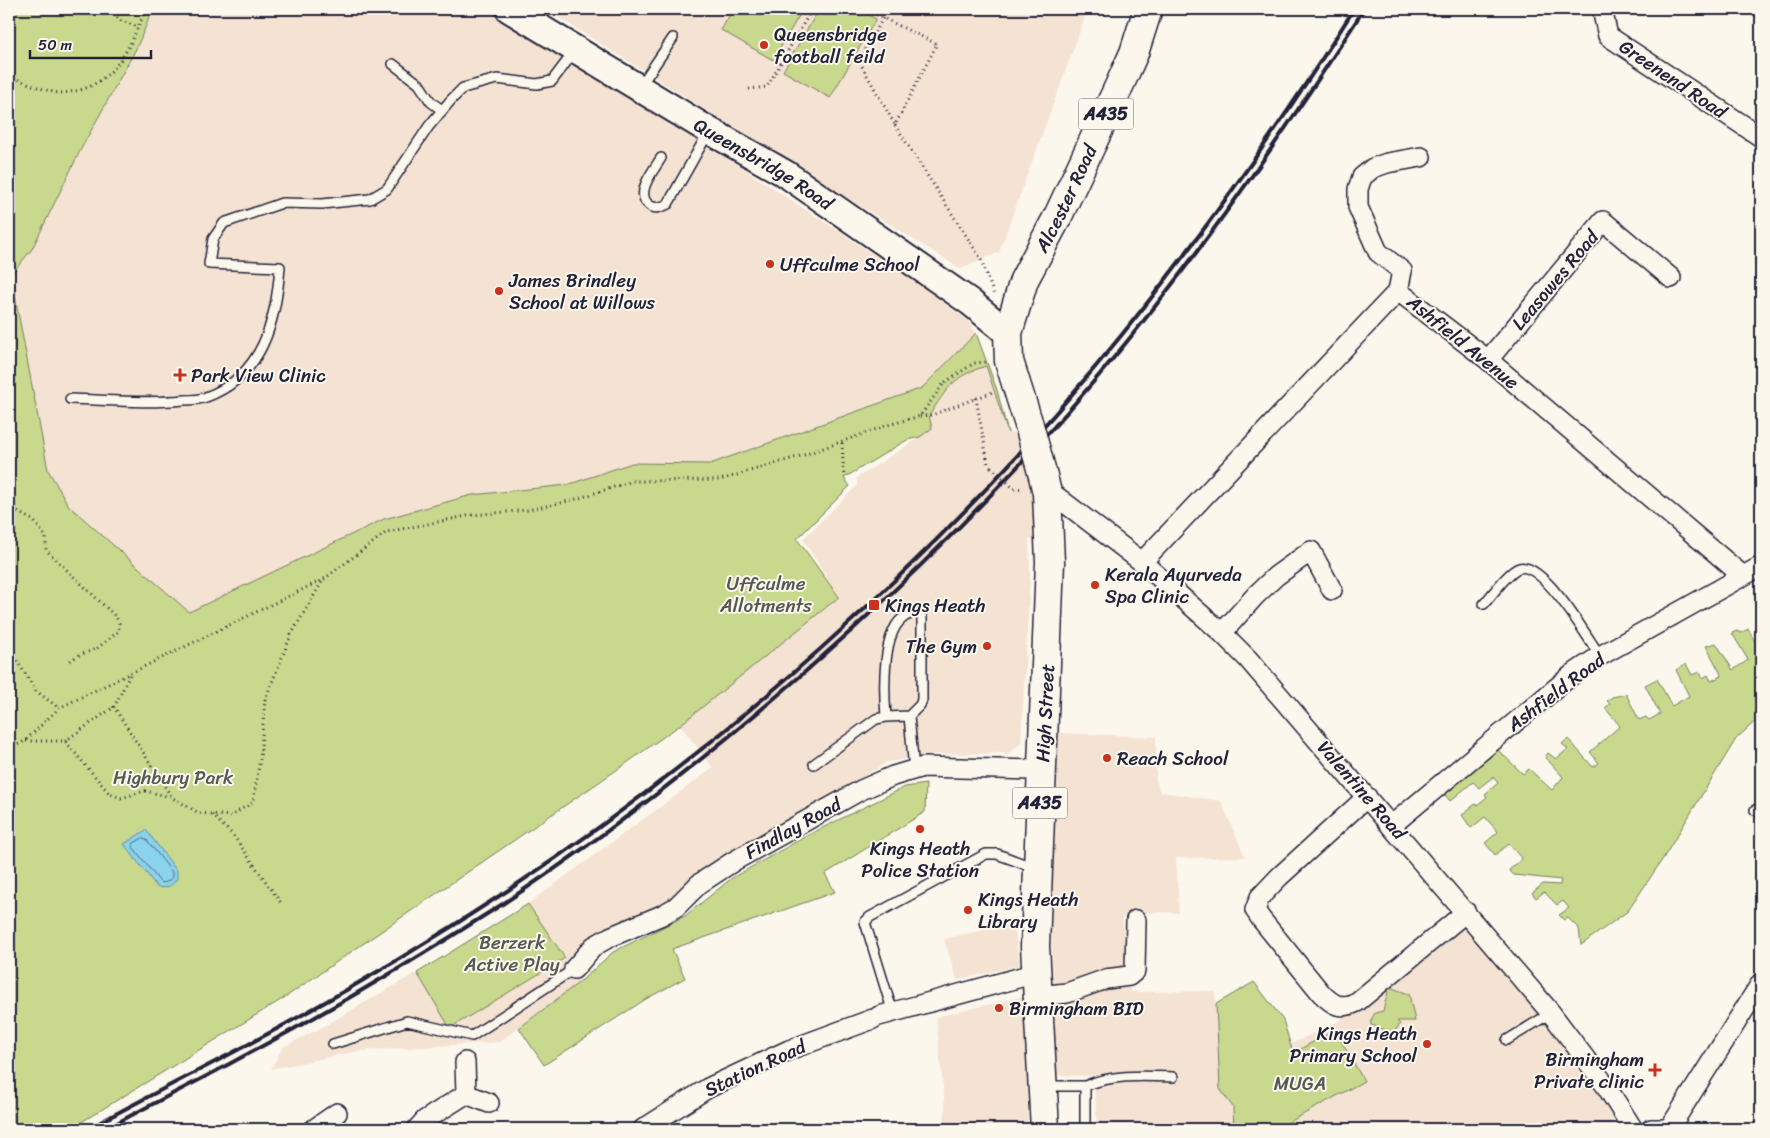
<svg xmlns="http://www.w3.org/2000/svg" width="1770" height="1138" font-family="Sriracha,sans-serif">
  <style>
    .built { fill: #f4e2d2 }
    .green { fill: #c8d88c; stroke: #757d64 }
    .water { fill: #8bd2ec; stroke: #618ca5 }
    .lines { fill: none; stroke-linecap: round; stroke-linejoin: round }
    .shore { stroke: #4c6882; stroke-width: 1 }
    .lane-casing { stroke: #22223b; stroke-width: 12 }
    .street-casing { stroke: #22223b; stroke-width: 22 }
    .secondary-casing { stroke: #22223b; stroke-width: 30 }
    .highway-casing { stroke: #22223b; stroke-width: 31 }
    .path { stroke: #22223b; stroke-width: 3; stroke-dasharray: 1 4; stroke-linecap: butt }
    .lane { stroke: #fbf7ec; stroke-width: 9 }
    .street { stroke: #fbf7ec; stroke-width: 19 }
    .secondary { stroke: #fbf7ec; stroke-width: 26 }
    .highway { stroke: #fbf7ec; stroke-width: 28 }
    .rail { stroke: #22223b; stroke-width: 4 }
    .highway-bridge-casing { stroke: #22223b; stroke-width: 31; stroke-linecap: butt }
    .path-bridge { stroke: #22223b; stroke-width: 3; stroke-dasharray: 1 4; stroke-linecap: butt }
    .highway-bridge { stroke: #fbf7ec; stroke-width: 28 }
    .poi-dot { fill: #c8321e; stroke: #fbf7ec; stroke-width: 2 }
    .labels { text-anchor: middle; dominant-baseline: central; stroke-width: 4; stroke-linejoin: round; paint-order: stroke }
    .shield { fill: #fbf7ec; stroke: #636270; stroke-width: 1 }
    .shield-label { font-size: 18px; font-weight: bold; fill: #22223b }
    .poi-label { font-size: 19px; fill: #22223b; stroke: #fbf7ec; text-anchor: start }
    .street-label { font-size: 19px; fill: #22223b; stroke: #fbf7ec }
    .park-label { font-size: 19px; fill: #545953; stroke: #fbf7ec }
  </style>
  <rect width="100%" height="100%" fill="#fbf7ec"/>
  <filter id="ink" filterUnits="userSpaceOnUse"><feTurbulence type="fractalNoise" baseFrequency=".02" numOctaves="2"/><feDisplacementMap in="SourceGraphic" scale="10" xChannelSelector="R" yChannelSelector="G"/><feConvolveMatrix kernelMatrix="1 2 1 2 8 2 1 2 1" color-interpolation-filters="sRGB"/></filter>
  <g filter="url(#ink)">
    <path class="built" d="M 154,9 L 484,9 L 601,75 L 917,283 L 967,320 L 976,333 L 922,388 L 710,464 L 632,463 L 567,485 L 472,495 L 384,519 L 189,612 L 69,506 L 48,470 L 11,275 L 32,249 L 81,149 L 139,43 Z
      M 545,9 L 1088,9 L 999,252 L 961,269 Z
      M 985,366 L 1008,433 L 1031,432 L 1050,540 L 1029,539 L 1030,574 L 1021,743 L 1009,753 L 939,754 L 887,762 L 660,904 L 633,916 L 575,953 L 570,963 L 582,980 L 499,1042 L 359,1051 L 271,1069 L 283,1047 L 319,1029 L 425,968 L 528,904 L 713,768 L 680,725 L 839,597 L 803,539 L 857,486 L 857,478 L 920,437 L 932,428 L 929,416 L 948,387 L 962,375 Z
      M 1059,733 L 1156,737 L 1156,780 L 1160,792 L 1221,801 L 1245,857 L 1176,858 L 1179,913 L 1156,912 L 1122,917 L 1131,992 L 1215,991 L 1220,1078 L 1339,1021 L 1466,923 L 1598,1090 L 1617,1129 L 1097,1129 L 1094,1076 L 1056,1075 L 1051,928 Z
      M 1014,923 L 1020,965 L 957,980 L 944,939 Z
      M 1025,996 L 1028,1129 L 944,1129 L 945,1108 L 936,1017 Z"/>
    <path class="green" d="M 9,9 L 153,9 L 137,47 L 81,149 L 32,249 L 11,275 L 48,470 L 69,506 L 189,612 L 384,519 L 472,495 L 567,485 L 632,463 L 710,464 L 922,388 L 976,333 L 997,390 L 1008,433 L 986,366 C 953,376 947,388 929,416 L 932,428 L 920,437 L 907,440 L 844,478 L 850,486 L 797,539 L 839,597 L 680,725 L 624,765 L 284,998 L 70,1129 L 9,1129 Z
      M 733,9 L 803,9 L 773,60 L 721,30 Z
      M 819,9 L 856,9 L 876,19 L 830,98 L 783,71 Z
      M 1748,629 L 1757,645 L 1761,643 L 1761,716 L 1736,739 L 1664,857 L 1628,911 L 1581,945 L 1579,929 L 1567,917 L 1564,920 L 1559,915 L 1569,908 L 1563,901 L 1557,905 L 1544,892 L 1536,898 L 1532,893 L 1543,884 L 1560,885 L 1561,880 L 1514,875 L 1509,870 L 1522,859 L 1509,844 L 1495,855 L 1485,843 L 1498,832 L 1485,817 L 1471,828 L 1462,815 L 1475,804 L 1477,805 L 1487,797 L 1485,794 L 1498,783 L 1493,777 L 1479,788 L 1473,782 L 1450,801 L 1444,794 L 1497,749 L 1523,774 L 1529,769 L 1552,790 L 1563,777 L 1545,757 L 1548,753 L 1556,759 L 1568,749 L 1562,744 L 1568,739 L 1593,767 L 1599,763 L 1590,752 L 1620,726 L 1605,708 L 1610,704 L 1607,701 L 1612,697 L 1626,694 L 1639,720 L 1646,717 L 1649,720 L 1660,714 L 1645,685 L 1657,679 L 1672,706 L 1689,696 L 1676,670 L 1686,664 L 1692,675 L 1700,672 L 1703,678 L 1708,675 L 1711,681 L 1722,676 L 1706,646 L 1716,643 L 1733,670 L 1748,660 L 1732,633 L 1737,631 L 1741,633 Z
      M 926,784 L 925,812 L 825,874 L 835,892 L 672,949 L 685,978 L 646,999 L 544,1065 L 519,1028 L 582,980 L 613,952 L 685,916 L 732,878 L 808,835 L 905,787 Z
      M 528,904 L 565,958 L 450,1028 L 417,973 Z
      M 1254,982 L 1283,1020 L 1293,1053 L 1335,1030 L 1364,1081 L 1282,1126 L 1283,1129 L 1234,1129 L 1233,1107 L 1220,1089 L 1216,1004 Z
      M 1389,987 L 1409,994 L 1415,1021 L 1397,1021 L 1400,1024 L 1395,1031 L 1392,1032 L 1371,1025 L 1371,1020 L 1375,1013 L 1383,1011 Z"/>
    <path class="water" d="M 146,830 L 177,871 L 177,879 C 171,886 167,889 157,887 L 124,844 Z"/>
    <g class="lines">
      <path class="shore" d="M 143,838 L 146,839 L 172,872 L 172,877 C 169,881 165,884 160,882 L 133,847 L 133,844 Z"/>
      <defs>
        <path id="lane" d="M 393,64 L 419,84 L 431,102 L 442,110
          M 641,85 L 673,38
          M 661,158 C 654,170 634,193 649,205 C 655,210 662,207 668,204 L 708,133
          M 70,399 C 107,400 146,404 184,400 C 191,400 200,400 206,397 C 263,376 276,321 280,267 L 209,264 L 213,239 L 224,223 L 282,203 L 322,204 L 370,199 L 387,189 L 429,126 L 451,100 L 463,88 L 497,79 L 537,84 L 552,81 L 574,52
          M 1484,604 C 1492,595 1509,571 1519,568 C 1543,561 1588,638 1600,656
          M 886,717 C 884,692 881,629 906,616 C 912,613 915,611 921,614 L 922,618 L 922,700 L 920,705 L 909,716
          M 814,764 L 876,719 L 886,717 L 909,716 L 914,770
          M 1755,810 L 1761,813
          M 893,1013 L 865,922 L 870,917 L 986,854 L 997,854 L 1035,868
          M 1507,1040 L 1551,1013
          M 333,1044 L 407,1021 L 472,1036 L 574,969
          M 1044,1086 L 1085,1086 L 1085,1129
          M 1085,1086 C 1112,1074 1144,1076 1173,1077"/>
        <path id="street" d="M 1602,9 L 1608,36 L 1761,137
          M 1398,291 L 1402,271 L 1378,252 L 1358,207 L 1358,189 L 1362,177 L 1373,168 L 1387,163 L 1421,157
          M 1488,360 L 1603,221 L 1671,278
          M 1047,493 L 1056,496 L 1142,562 L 1222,633 L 1248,659 L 1551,1013 L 1606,1086 L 1633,1129
          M 1142,562 L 1398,291 L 1488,360 L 1743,576
          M 1222,633 L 1256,595 L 1276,576 L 1311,551 L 1332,590
          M 1367,797 L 1279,877 L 1260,897 L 1255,910 L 1261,919 L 1321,993 C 1333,1005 1340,1010 1357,1002 L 1466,912
          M 1392,825 L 1573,674 L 1600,656 L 1761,566
          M 574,969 L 594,946 L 610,937 L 662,915 L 676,907 L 699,884 L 734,861 L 861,790 L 893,776 L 923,767 L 1033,770 L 1042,769
          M 1037,996 L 1067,993 L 1106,979 L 1129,976 L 1135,971 L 1136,920
          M 879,1016 L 1036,973
          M 465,1062 L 466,1094 L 489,1103
          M 314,1129 L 337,1113
          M 417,1129 L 425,1120 L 466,1094
          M 643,1129 L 708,1088 L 789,1050 L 873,1019
          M 1651,1129 L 1664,1129
          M 1669,1129 L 1761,983"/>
        <g id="secondary">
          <path id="s1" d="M 509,9 L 710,131 L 786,174 L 970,302 L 1008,333"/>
        </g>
        <g id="highway">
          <path id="s2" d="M 1029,425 L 1009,361 L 1008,333 L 1024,280 L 1058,216 L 1120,84 L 1134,53 L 1148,9"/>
          <path d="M 1043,476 L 1047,493 L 1050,562 L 1035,946 L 1045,1129"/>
        </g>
      </defs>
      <use href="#lane" class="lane-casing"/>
      <use href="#street" class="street-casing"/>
      <use href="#secondary" class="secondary-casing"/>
      <use href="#highway" class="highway-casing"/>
      <path class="path" d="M 111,9 L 119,20 L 138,27
        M 868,9 L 883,18 L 937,44 L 895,125 L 859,61 L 883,18
        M 9,76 C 23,81 38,88 53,92 C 62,94 71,92 80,90 C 119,78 131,43 146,9
        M 749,89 L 767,87 L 812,9
        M 895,125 L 981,259 L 994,295
        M 976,398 L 988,464 L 991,467
        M 920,416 L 929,416 L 993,392
        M 842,443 L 844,478
        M 1007,482 L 1014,489 L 1024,488
        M 9,507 L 34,521 L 46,537 L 46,550 L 116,617 L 119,623 L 119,631 L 96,649 L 77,656 L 70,661
        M 9,648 L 36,691 L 59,708
        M 130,675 L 114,707 L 171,796
        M 26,741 L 65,741 L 109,793 L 121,798 L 145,791 L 171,797 L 199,813 L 231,816 L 253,802 L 260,759 L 265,700 L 291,635 L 323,580
        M 65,741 L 114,707
        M 9,749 L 25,741 L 59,708 L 324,579 L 387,532 L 472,515 L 528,510 L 573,500 L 633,481 L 720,480 L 804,455 L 888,425 L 920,416 L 944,383 L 974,363 L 988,362
        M 212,815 L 233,835 L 281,903"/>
      <use href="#lane" class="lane"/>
      <use href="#street" class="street"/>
      <use href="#secondary" class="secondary"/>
      <use href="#highway" class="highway"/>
      <path class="rail" d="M 88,1129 C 155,1092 225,1058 293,1020 C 366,980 437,937 507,891 C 723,748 931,563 1097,365 C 1191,252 1276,133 1354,9
        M 106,1129 C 151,1104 197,1082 242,1057 C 331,1010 417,959 501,905 C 626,823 742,730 852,630 C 949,541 1042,446 1125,344 C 1212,237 1290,125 1364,9"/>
      <defs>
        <path id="highway-bridge" d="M 1029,425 L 1043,476"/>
      </defs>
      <use href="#highway-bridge" class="highway-bridge-casing"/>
      <path class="path-bridge" d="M 991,467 L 1007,482"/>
      <use href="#highway-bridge" class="highway-bridge"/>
    </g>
  </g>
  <g class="poi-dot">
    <circle cx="764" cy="45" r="5"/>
    <circle cx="770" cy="264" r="5"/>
    <circle cx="499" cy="291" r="5"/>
    <path d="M177.5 367.5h5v5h5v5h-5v5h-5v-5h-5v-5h5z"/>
    <circle cx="1095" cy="585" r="5"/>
    <rect x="868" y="599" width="12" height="12" rx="2.5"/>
    <circle cx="987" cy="646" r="5"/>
    <circle cx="1107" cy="758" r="5"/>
    <circle cx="920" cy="829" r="5"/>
    <circle cx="968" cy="910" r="5"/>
    <circle cx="999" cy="1008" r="5"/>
    <circle cx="1427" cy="1044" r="5"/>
    <path d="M1652.5 1062.5h5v5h5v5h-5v5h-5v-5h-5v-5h5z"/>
  </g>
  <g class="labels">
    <g class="shield">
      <rect x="1078.5" y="98.5" width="55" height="31" rx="4"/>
      <rect x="1012.5" y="787.5" width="55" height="31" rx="4"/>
    </g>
    <g class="shield-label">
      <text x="1106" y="114">A435</text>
      <text x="1040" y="803">A435</text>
    </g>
    <g class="poi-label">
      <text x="774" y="34">Queensbridge<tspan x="774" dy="22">football feild</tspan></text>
      <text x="780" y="264">Uffculme School</text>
      <text x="509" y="280">James Brindley<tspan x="509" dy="22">School at Willows</tspan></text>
      <text x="191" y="375">Park View Clinic</text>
      <text x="1105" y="574">Kerala Ayurveda<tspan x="1105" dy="22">Spa Clinic</tspan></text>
      <text x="885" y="605">Kings Heath</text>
      <text x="977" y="646" text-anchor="end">The Gym</text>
      <text x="1117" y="758">Reach School</text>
      <text x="920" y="848" text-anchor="middle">Kings Heath<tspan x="920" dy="22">Police Station</tspan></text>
      <text x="978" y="899">Kings Heath<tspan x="978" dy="22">Library</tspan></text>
      <text x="1009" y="1008">Birmingham BID</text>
      <text x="1417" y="1033" text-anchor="end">Kings Heath<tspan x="1417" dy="22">Primary School</tspan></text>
      <text x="1644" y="1059" text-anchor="end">Birmingham<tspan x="1644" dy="22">Private clinic</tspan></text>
    </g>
    <g class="street-label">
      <text transform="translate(1673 79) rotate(34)">Greenend Road</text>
      <text stroke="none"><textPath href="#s1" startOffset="298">Queensbridge Road</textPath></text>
      <text stroke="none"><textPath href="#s2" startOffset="242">Alcester Road</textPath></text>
      <text transform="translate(1555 280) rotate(-50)">Leasowes Road</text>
      <text transform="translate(1463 342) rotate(39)">Ashfield Avenue</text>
      <text transform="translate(1556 692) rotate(-37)">Ashfield Road</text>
      <text transform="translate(1045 713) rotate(-87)">High Street</text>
      <text transform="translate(1362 790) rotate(49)">Valentine Road</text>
      <text transform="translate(793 828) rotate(-29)">Findlay Road</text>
      <text transform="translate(755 1068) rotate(-25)">Station Road</text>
    </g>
    <g class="park-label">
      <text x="766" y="583">Uffculme<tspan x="766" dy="22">Allotments</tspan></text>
      <text x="173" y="777">Highbury Park</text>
      <text x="512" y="942">Berzerk<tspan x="512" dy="22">Active Play</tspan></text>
      <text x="1300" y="1083">MUGA</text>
    </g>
  </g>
  <rect width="1770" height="1138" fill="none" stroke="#fbf7ec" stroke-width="30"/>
  <rect x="15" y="15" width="1740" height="1108" fill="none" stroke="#22223b" stroke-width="2" filter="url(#ink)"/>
  <path d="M30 50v8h121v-8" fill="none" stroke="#22223b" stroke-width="2.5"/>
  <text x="38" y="50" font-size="15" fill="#22223b" stroke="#fbf7ec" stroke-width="4" paint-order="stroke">50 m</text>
</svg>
